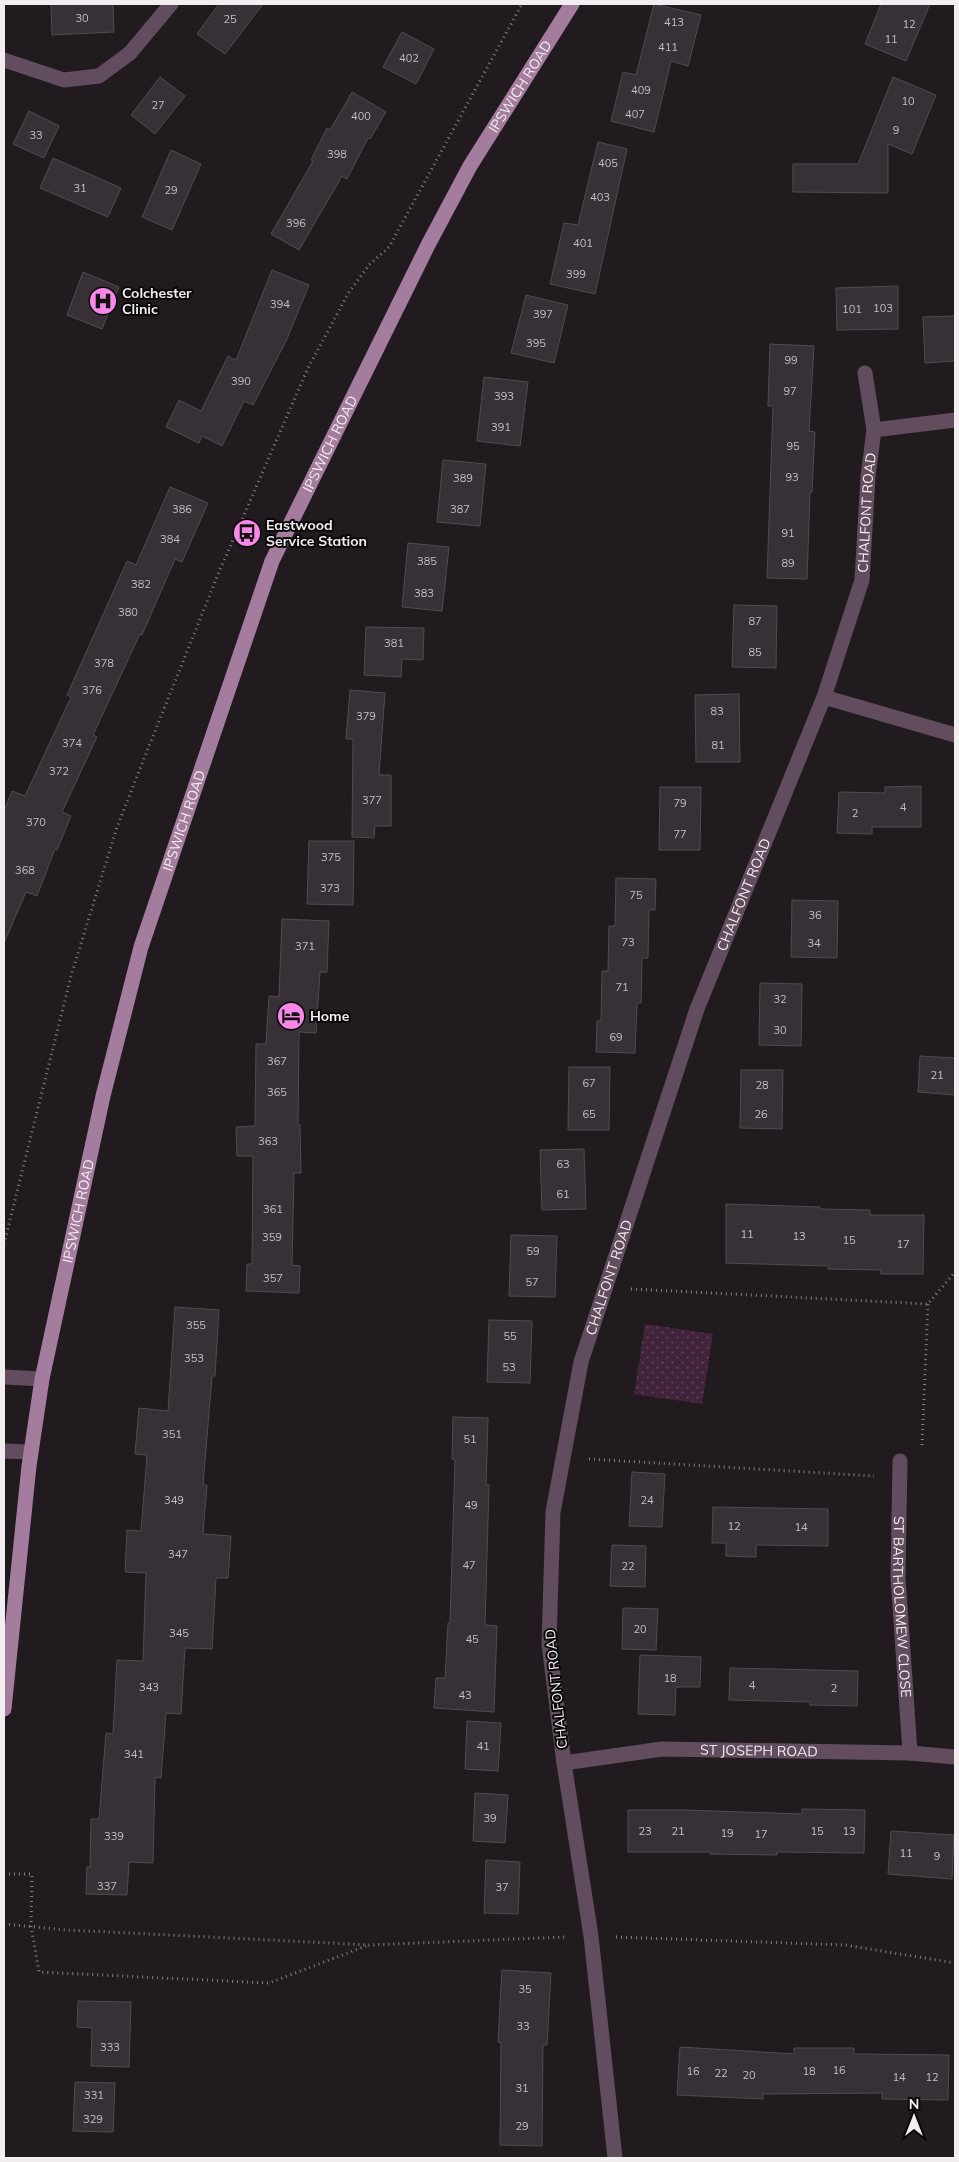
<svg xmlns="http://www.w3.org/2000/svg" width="959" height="2162" font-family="Mulish,sans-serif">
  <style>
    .grass { fill: url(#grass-dots) }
    .building { fill: #373036; stroke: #524a50 }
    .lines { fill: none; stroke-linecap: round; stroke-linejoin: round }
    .path { stroke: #857f84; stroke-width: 3; stroke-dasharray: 1 4; stroke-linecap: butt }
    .minor { stroke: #614d5d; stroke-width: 15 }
    .major { stroke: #a47c9d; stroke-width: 15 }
    .labels { text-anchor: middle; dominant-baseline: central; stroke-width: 4; stroke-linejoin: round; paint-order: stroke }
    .number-label { font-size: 11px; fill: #c3bec2 }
    .street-label { font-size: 14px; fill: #f2edf1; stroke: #090708 }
    .poi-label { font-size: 14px; font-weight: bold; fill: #f2edf1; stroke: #090708; text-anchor: start }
  </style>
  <defs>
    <pattern id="grass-dots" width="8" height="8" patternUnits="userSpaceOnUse" patternTransform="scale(1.25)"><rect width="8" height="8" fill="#41233c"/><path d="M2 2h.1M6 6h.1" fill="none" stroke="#5d4359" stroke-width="1.8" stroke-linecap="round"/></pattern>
  </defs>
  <rect width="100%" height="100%" fill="#211b20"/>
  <path class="grass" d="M 645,1324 L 713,1334 L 702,1404 L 634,1394 Z"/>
  <path class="building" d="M 51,4 L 113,4 L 114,32 L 52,35 Z
    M 219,4 L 263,4 L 225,54 L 197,34 Z
    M 654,4 L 701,15 L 688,66 L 671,61 L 654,132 L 611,121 L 623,72 L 636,75 Z
    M 881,4 L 930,4 L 906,61 L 865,44 Z
    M 402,32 L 434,49 L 416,84 L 383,67 Z
    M 160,77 L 185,96 L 155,134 L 131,115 Z
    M 893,77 L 936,95 L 912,154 L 888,144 L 888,193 L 793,192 L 793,164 L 858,164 Z
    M 352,92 L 386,112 L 370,139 L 368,138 L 347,179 L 342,176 L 299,250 L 271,234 L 313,161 L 311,160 L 327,128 L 330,130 Z
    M 29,111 L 59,126 L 44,158 L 13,144 Z
    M 598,142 L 627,149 L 595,294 L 550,284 L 564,223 L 578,225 Z
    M 171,150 L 201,164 L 172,230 L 142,217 Z
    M 53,158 L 121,188 L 108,217 L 40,188 Z
    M 272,270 L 309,285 L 287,339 L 253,405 L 244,401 L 222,446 L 202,436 L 199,443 L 166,427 L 179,400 L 201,411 L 228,356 L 236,360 Z
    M 83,272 L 119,287 L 102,329 L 67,315 Z
    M 898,286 L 898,329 L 837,330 L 836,288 Z
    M 526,295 L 568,305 L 554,363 L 511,353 Z
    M 955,316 L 955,361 L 925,363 L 923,317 Z
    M 770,344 L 814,346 L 809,431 L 815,432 L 812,492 L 810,492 L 807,579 L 767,578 L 773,406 L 768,406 Z
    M 484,377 L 528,382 L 520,446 L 477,441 Z
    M 443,460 L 486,464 L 480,526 L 437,522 Z
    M 170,487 L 208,503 L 182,562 L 175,559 L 142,635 L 140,634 L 93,735 L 97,737 L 62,812 L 71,816 L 57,850 L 55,849 L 37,896 L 26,892 L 4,943 L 4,811 L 12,791 L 25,796 L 71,697 L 67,695 L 127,561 L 136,565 Z
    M 408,543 L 449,547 L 442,611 L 402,607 Z
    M 734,605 L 777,606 L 776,668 L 732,667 Z
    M 366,627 L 424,628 L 423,660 L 402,659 L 401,677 L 364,675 Z
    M 350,690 L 385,693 L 379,775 L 391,775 L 391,826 L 375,826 L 374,838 L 352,837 L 353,739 L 346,739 Z
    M 739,694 L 740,762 L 696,762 L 695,695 Z
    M 921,786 L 921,827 L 872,827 L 872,834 L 837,833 L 839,792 L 885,793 L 885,787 Z
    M 660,787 L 701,787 L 700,850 L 659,850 Z
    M 309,841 L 354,841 L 353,905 L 307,904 Z
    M 616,878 L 656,879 L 655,910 L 649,910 L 648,958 L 642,958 L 641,1003 L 637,1003 L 635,1053 L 596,1052 L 597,1021 L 601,1021 L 602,971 L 608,971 L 609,926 L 615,926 Z
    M 792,900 L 838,901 L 837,958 L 791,957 Z
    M 282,919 L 329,921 L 327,972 L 320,972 L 316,1033 L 299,1032 L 298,1125 L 300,1125 L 301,1173 L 294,1173 L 292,1265 L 300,1266 L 299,1293 L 246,1291 L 247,1264 L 252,1264 L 253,1156 L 237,1156 L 236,1127 L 255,1126 L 256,1044 L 266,1044 L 269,996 L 279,997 Z
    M 760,983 L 802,984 L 801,1046 L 759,1045 Z
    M 920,1056 L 955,1058 L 955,1095 L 918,1092 Z
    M 569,1067 L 610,1067 L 609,1130 L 568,1130 Z
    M 741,1070 L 783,1070 L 782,1129 L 740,1128 Z
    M 584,1149 L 586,1209 L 542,1210 L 540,1150 Z
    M 726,1204 L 820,1207 L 820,1209 L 870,1210 L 870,1215 L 924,1215 L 923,1274 L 881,1274 L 881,1270 L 828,1269 L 828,1266 L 726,1263 Z
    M 511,1235 L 557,1236 L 555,1297 L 509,1296 Z
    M 175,1307 L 219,1310 L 215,1376 L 212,1376 L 203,1485 L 207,1485 L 203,1534 L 231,1536 L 228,1578 L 216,1578 L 212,1649 L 185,1648 L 181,1714 L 166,1713 L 161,1778 L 155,1777 L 153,1863 L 129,1862 L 127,1895 L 86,1894 L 87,1867 L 90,1867 L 91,1819 L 99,1819 L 106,1733 L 113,1734 L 117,1660 L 143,1661 L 146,1573 L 125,1572 L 127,1530 L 141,1531 L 147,1455 L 135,1454 L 139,1408 L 168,1411 Z
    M 489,1320 L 532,1321 L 530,1383 L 487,1382 Z
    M 453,1417 L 488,1418 L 486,1485 L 489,1485 L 485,1625 L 497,1626 L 494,1712 L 434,1708 L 436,1678 L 445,1678 L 448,1623 L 450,1623 L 455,1460 L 452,1459 Z
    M 632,1472 L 665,1474 L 662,1527 L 629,1526 Z
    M 713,1507 L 828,1509 L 828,1546 L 756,1545 L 756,1557 L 726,1556 L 726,1543 L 712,1543 Z
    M 612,1545 L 646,1546 L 645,1587 L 610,1586 Z
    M 623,1608 L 658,1609 L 656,1650 L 622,1649 Z
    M 640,1655 L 701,1657 L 700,1687 L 676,1687 L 675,1715 L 638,1714 Z
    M 730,1668 L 858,1671 L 857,1706 L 810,1705 L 810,1702 L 729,1700 Z
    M 467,1721 L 501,1723 L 498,1771 L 465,1769 Z
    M 475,1793 L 508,1795 L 505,1843 L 473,1841 Z
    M 802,1809 L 865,1810 L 864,1853 L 777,1852 L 777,1855 L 710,1854 L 710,1852 L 628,1852 L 628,1810 L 684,1810 L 802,1814 Z
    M 891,1831 L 954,1835 L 952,1879 L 888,1874 Z
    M 486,1860 L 520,1862 L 518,1914 L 484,1913 Z
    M 502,1970 L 551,1973 L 547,2045 L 543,2045 L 542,2146 L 500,2145 L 501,2043 L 498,2042 Z
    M 78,2001 L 131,2002 L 129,2067 L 91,2066 L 92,2028 L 77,2027 Z
    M 680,2047 L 794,2054 L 794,2048 L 854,2048 L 854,2054 L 949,2055 L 948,2100 L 882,2099 L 882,2093 L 763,2094 L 763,2099 L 677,2095 Z
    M 75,2082 L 115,2083 L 113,2132 L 73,2131 Z"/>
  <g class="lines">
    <path class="path" d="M 4,1244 L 71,976 L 117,827 L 147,751 L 219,572 L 308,368 L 349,292 L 369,265 L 389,247 L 522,4
      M 631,1289 L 928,1304 L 955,1272
      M 922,1445 L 928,1304
      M 589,1459 L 874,1476
      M 4,1874 L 32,1874 L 31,1926 L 39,1972 L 269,1983 L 366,1946
      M 4,1924 L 67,1930 L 369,1945 L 565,1937
      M 616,1937 L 845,1945 L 955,1963"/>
    <g class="minor">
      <path d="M 4,60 L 64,80 L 99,76 L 130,53 L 171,4"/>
      <path d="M 874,430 L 955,420"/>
      <path d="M 824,697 L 955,735"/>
      <path d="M 4,1377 L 42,1379"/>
      <path d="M 4,1451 L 31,1452"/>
      <path id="s1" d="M 900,1461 L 898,1577 L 910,1753"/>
      <path id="s2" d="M 564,1763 L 662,1749 L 910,1753 L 955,1757"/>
      <path id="s3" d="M 615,2158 L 591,1936 L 564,1763 L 549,1644 L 553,1512 L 581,1362 L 697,1009 L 824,697 L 862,580 L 868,477 L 874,430 L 865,373"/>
    </g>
    <path class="major" id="s4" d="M 4,1709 L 29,1466 L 42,1379 L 103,1096 L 141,947 L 272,561 L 428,245 L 470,166 L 572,4"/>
  </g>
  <defs>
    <symbol id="hospital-disc" viewBox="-11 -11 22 22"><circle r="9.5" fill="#f987e8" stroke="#090708"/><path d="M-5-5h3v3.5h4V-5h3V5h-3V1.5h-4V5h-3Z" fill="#111"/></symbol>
    <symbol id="bus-disc" viewBox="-11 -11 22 22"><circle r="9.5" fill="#f987e8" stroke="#090708"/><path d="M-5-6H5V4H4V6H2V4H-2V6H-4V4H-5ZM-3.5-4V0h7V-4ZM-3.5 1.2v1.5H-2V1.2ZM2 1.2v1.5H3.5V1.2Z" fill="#111"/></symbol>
    <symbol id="hotel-disc" viewBox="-11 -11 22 22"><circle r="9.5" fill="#f987e8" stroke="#090708"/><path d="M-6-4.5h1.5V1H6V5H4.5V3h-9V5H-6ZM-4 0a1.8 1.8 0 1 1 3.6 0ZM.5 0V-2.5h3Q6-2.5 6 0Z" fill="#111"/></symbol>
  </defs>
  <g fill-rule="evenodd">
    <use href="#hospital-disc" x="87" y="285" width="32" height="32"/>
    <use href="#bus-disc" x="231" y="517" width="32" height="32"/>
    <use href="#hotel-disc" x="275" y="1000" width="32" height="32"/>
  </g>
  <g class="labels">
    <g class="number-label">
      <text x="82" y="18">30</text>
      <text x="230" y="19">25</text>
      <text x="674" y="22">413</text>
      <text x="909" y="24">12</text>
      <text x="891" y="39">11</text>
      <text x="668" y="47">411</text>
      <text x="409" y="58">402</text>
      <text x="641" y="90">409</text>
      <text x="908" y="101">10</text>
      <text x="158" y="105">27</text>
      <text x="635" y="114">407</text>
      <text x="361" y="116">400</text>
      <text x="896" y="130">9</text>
      <text x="36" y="135">33</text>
      <text x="337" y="154">398</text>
      <text x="608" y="163">405</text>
      <text x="80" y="188">31</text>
      <text x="171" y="190">29</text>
      <text x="600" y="197">403</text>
      <text x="296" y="223">396</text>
      <text x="583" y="243">401</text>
      <text x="576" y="274">399</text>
      <text x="280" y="304">394</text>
      <text x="883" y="308">103</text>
      <text x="852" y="309">101</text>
      <text x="543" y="314">397</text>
      <text x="536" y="343">395</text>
      <text x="791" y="360">99</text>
      <text x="241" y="381">390</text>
      <text x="790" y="391">97</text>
      <text x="504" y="396">393</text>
      <text x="501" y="427">391</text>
      <text x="793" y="446">95</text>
      <text x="792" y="477">93</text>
      <text x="463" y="478">389</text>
      <text x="182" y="509">386</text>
      <text x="460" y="509">387</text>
      <text x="788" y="533">91</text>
      <text x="170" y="539">384</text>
      <text x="427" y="561">385</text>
      <text x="788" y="563">89</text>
      <text x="141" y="584">382</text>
      <text x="424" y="593">383</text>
      <text x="128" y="612">380</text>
      <text x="755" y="621">87</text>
      <text x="394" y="643">381</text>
      <text x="755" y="652">85</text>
      <text x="104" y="663">378</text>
      <text x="92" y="690">376</text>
      <text x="717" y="711">83</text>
      <text x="366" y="716">379</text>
      <text x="72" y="743">374</text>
      <text x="718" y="745">81</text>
      <text x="59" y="771">372</text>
      <text x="372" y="800">377</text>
      <text x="680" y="803">79</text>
      <text x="903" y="807">4</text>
      <text x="855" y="813">2</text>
      <text x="36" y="822">370</text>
      <text x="680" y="834">77</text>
      <text x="331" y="857">375</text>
      <text x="25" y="870">368</text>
      <text x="330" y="888">373</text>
      <text x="636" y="895">75</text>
      <text x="815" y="915">36</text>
      <text x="628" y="942">73</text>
      <text x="814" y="943">34</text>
      <text x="305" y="946">371</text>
      <text x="622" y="987">71</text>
      <text x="780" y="999">32</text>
      <text x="780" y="1030">30</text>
      <text x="616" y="1037">69</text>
      <text x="277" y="1061">367</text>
      <text x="937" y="1075">21</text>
      <text x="589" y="1083">67</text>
      <text x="762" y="1085">28</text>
      <text x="277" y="1092">365</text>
      <text x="589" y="1114">65</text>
      <text x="761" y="1114">26</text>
      <text x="268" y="1141">363</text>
      <text x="563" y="1164">63</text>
      <text x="563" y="1194">61</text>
      <text x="273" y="1209">361</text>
      <text x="747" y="1234">11</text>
      <text x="799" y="1236">13</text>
      <text x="272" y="1237">359</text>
      <text x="849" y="1240">15</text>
      <text x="903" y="1244">17</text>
      <text x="533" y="1251">59</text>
      <text x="273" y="1278">357</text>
      <text x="532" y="1282">57</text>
      <text x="196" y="1325">355</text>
      <text x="510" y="1336">55</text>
      <text x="194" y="1358">353</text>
      <text x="509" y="1367">53</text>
      <text x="172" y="1434">351</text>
      <text x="470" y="1439">51</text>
      <text x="174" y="1500">349</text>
      <text x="647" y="1500">24</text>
      <text x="471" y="1505">49</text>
      <text x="734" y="1526">12</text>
      <text x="801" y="1527">14</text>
      <text x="178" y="1554">347</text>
      <text x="469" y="1565">47</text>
      <text x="628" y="1566">22</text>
      <text x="640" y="1629">20</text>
      <text x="179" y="1633">345</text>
      <text x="472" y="1639">45</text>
      <text x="670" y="1678">18</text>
      <text x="752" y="1685">4</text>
      <text x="149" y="1687">343</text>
      <text x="834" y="1688">2</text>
      <text x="465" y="1695">43</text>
      <text x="483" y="1746">41</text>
      <text x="134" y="1754">341</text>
      <text x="490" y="1818">39</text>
      <text x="645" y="1831">23</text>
      <text x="678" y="1831">21</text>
      <text x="817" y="1831">15</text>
      <text x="849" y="1831">13</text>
      <text x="727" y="1833">19</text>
      <text x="761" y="1834">17</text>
      <text x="114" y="1836">339</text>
      <text x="906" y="1853">11</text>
      <text x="937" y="1856">9</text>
      <text x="107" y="1886">337</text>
      <text x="502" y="1887">37</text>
      <text x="525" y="1989">35</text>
      <text x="523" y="2026">33</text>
      <text x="110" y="2047">333</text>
      <text x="839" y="2070">16</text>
      <text x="693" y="2071">16</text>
      <text x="809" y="2071">18</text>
      <text x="721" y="2073">22</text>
      <text x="749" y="2075">20</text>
      <text x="899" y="2077">14</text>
      <text x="932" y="2077">12</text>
      <text x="522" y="2088">31</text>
      <text x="94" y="2095">331</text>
      <text x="93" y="2119">329</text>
      <text x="522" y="2126">29</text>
    </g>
    <g class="street-label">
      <text stroke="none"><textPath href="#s4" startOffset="1719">IPSWICH ROAD</textPath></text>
      <text stroke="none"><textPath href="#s4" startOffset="1314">IPSWICH ROAD</textPath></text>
      <text stroke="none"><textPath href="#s3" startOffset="1702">CHALFONT ROAD</textPath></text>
      <text stroke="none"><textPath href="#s4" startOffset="909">IPSWICH ROAD</textPath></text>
      <text stroke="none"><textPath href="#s3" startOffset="1298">CHALFONT ROAD</textPath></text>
      <text stroke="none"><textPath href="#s4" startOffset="504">IPSWICH ROAD</textPath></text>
      <text stroke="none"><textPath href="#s3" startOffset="892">CHALFONT ROAD</textPath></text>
      <text stroke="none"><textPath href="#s1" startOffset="146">ST BARTHOLOMEW CLOSE</textPath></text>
      <text transform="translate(556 1689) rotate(-96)">CHALFONT ROAD</text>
      <text stroke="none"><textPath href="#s2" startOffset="196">ST JOSEPH ROAD</textPath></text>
    </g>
    <g class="poi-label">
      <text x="122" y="293">Colchester<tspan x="122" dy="16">Clinic</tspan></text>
      <text x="266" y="525">Eastwood<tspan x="266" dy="16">Service Station</tspan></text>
      <text x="310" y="1016">Home</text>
    </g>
  </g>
  <rect width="959" height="2162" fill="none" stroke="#f2edf1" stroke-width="10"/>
  <g transform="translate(914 2117)" stroke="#090708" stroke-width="4" paint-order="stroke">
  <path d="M0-4L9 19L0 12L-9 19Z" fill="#f2edf1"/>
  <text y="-8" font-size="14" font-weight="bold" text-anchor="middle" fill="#f2edf1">N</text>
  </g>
</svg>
